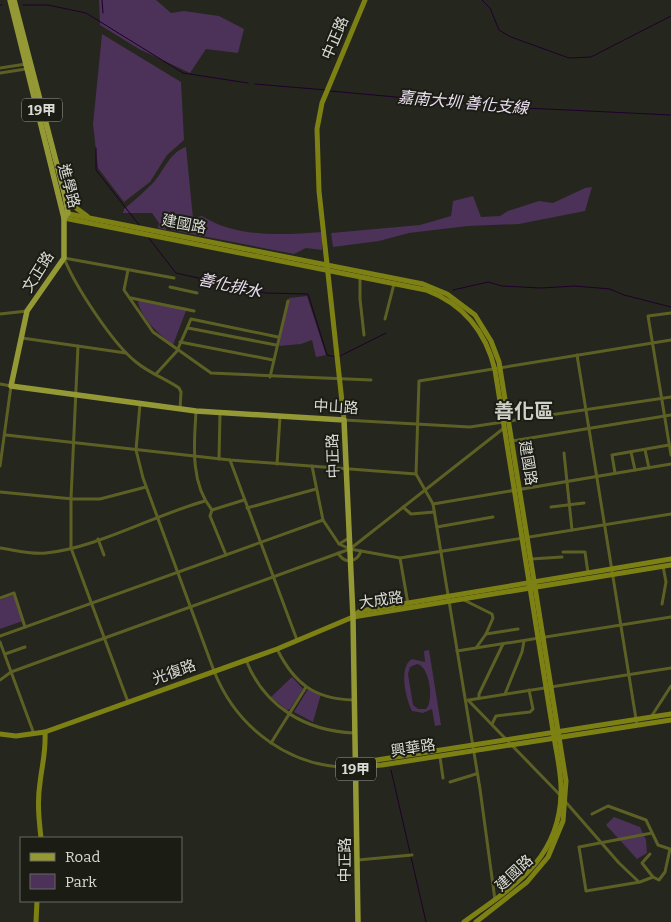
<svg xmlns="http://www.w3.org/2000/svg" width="671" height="922" font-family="Bitter,'Noto Sans TC',serif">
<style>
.green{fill:#4c3158;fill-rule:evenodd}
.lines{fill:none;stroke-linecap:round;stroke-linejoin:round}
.stream{stroke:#1f002c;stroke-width:1}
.street{stroke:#5d6025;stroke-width:3}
.secondary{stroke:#7d8113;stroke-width:5}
.primary{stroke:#949935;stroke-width:5.5}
.labels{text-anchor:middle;stroke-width:4;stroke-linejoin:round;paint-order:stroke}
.shield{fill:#1b1c14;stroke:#a1a29c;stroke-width:1}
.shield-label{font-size:14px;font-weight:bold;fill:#dbdbd6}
.street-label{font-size:15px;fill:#dbdbd6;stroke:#1b1c14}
.water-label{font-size:16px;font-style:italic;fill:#ebdef2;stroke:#1b1c14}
.district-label{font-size:20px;font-weight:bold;fill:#d0d1c6;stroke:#1b1c14}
</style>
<rect width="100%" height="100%" fill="#25261d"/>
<g class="green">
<polygon points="99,0 156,0 171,13 184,11 219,16 244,29 238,53 206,49 190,73 139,49 100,25"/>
<polygon points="102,34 181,82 184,140 167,155 150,182 124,202 98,168 93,124"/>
<path d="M 186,147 L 193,218 L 202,216 C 237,238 282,235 322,232 L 322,250 L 306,248 L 294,254 L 171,230 L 170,224 L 166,225 L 166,230 L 158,228 L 159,223 L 152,213 L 123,213 L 124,209 C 134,201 144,192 154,182 C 164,170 170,152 186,147 Z"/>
<polygon points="592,187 585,211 519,224 468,226 409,233 379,241 333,247 331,233 420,225 451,216 453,201 473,196 481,217 500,216 508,211 539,201 553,203 585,188"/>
<polygon points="307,296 326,355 316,357 312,340 301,344 279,346 289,298"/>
<path d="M 140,300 L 187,308 L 173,345 C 159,334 142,320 138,302 Z"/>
<polygon points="14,595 23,621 0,629 0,600"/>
<path d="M 429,650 L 441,725 L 435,726 L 432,709 L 423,713 L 412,711 C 406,699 398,667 412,659 L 425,662 L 424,651 ZM 417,664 C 430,666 434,702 426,709 L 418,709 L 413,705 L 408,674 L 410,667 Z"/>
<polygon points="292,677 303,689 290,709 287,710 271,697"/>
<polygon points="308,689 321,694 313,722 294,712"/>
<polygon points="614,817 640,827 646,840 647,853 637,859 606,825"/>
</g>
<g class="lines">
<g class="stream">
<polyline points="102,0 103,13"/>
<polyline points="482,0 490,8 499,30 511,37 569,58 591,57 671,16"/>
<polyline points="0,5 2,5"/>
<polyline points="23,5 48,5 86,13 183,73 248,83"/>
<polyline points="255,84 326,90"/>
<polyline points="330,91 505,107 671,115"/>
<polyline points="96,148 96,170 140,226"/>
<polyline points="148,237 176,273 265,293 308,294 327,355 336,357"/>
<polyline points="453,290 488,282 502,286 541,288 575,286 610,289 624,295 671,307"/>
<polyline points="340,356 386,333"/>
<polyline points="391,770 426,922"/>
</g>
<g class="street">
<polyline points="0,68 26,64"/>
<polyline points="0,73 26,69"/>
<path d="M 64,258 C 75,286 113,344 136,362 C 149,373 166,379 179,388 L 181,392 L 180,409"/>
<polyline points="64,258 174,278"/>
<polyline points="128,270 124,290 153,332 211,373 371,380"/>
<polyline points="360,277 360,299 364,335"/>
<polyline points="170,287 197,293"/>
<polyline points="131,298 194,311"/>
<polyline points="671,313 648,316 671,455"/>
<polyline points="0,314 27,311"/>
<polyline points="385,319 394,284"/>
<polyline points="188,328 276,345"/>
<polyline points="22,338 126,353"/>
<polyline points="180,342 273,360"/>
<polyline points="78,346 71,498 71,548 128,702"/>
<polyline points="577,355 637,725"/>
<polyline points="156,374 177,351 191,319 278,337"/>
<polyline points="270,377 288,301"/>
<polyline points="0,384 11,386 0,466"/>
<path d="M 140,404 L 136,450 L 143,478 L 214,671 C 237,729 292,770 356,767"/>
<path d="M 196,412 C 194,444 190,483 212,510 L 210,516 L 226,555"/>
<polyline points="344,420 470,427 671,397"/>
<polyline points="6,435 230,460 416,474"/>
<polyline points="512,441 671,415"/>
<polyline points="645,450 649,468"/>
<polyline points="631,452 635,470"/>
<polyline points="564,453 572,530"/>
<polyline points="219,459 220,413"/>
<polyline points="230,460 297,640"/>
<polyline points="277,464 280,417"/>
<polyline points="312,466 323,520 339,544 350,549 400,558 671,514"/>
<polyline points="615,473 612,455 669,445"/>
<polyline points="0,492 73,499 100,499 146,487"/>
<polyline points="433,504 671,464"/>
<polyline points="403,507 411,514 434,512"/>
<polyline points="551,507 584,503"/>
<polyline points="247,508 316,489"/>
<polyline points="212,510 244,500"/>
<polyline points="437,527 493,517"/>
<polyline points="98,539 104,555"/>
<polyline points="339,544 349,538"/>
<path d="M 0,548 C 14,550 32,555 46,553 C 97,548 154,515 205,501"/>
<polyline points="563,552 585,552 588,573"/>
<path d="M 338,553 C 344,564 357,563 361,551"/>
<polyline points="400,558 408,604"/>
<polyline points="531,559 562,557"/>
<polyline points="0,598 14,593 25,627"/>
<polyline points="464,600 492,614 493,618 486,634"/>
<polyline points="662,604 666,582 663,566"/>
<polyline points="0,636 323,520"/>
<polyline points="0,642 34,734"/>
<polyline points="476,648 486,634 518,629"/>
<path d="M 277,649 C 294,683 314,699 353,700"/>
<polyline points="457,651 671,617"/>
<polyline points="5,654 25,647"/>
<path d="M 246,660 C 264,707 306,731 354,733"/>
<polyline points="0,680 11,672 350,549 504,428"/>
<polyline points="505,694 522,652 524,641"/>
<polyline points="479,698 479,694 503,644"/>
<polyline points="468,700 560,795"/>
<polyline points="469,700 671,668"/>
<polyline points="651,717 671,686"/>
<polyline points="492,724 496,716 530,712 533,709 529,690"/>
<polyline points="271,743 306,687"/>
<polyline points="440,757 443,778"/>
<polyline points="450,782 476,774"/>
<polyline points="564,800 619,863 639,882"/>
<polyline points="592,814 608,806 646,820 658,845 670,849 665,872 659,880 653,877 640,882 586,891 579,847 652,833"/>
<polyline points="650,854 642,863 653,877"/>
<polyline points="358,860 412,855"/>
<polyline points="495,900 480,789 433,504 416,474 419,381 671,340"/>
</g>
<g class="secondary">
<polyline points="65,197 72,205 87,216"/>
<polyline points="64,213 423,284 447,294 475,315 491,341 499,362 566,781 563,821 548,857 527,882 476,922"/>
<path d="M 64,218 L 426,290 C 463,304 486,332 495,370 L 554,737 C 557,756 562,775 561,794 C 559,861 512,887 464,922"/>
<polyline points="344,420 319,191 317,129 322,103 365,0"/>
<polyline points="353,617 671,565"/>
<polyline points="0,734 16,736 45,732 277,649 353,617 360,611 671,559"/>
<polyline points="356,767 364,762 671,714"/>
<polyline points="356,767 382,765 671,720"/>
<path d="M 41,838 C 39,820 37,802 40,783 C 42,764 46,753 45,732"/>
<polyline points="36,922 37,901"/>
</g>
<g class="primary">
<polyline points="10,0 64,218 64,258 27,311 11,386 196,411 344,420 353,617 358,922"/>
<polyline points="14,0 65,196 68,213 64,218"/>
</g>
</g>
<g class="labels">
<g class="shield">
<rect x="22" y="98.5" width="40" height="23" rx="4"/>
<rect x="336" y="757.5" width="40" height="23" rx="4"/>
</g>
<g class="shield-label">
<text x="42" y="115">19甲</text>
<text x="356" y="774">19甲</text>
</g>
<g class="street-label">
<text transform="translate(335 38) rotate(-67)" y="5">中正路</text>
<text transform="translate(69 186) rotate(75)" y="5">進學路</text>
<text transform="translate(184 224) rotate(11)" y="5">建國路</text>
<text transform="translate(38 272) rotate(-58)" y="5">文正路</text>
<text transform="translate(336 407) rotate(3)" y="5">中山路</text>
<text transform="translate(333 456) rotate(-92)" y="5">中正路</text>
<text transform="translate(528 463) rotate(81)" y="5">建國路</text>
<text transform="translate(381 600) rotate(-8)" y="5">大成路</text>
<text transform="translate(174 672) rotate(-20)" y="5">光復路</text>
<text transform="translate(413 748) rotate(-9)" y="5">興華路</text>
<text transform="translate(345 860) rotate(-90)" y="5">中正路</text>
<text transform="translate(514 873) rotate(-43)" y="5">建國路</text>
</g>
<g class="water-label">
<text transform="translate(463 102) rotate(5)" y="6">嘉南大圳 善化支線</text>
<text transform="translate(230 285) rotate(12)" y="6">善化排水</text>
</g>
<g class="district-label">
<text x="524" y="418">善化區</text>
</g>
</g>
<rect x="20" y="837" width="162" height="65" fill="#1b1c14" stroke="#686862"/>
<rect x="30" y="853" width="25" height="8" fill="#949935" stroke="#686862"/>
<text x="65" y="862" font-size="15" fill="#dbdbd6">Road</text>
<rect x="30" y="874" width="25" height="15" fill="#4c3158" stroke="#686862"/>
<text x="65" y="887" font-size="15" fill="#dbdbd6">Park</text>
</svg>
